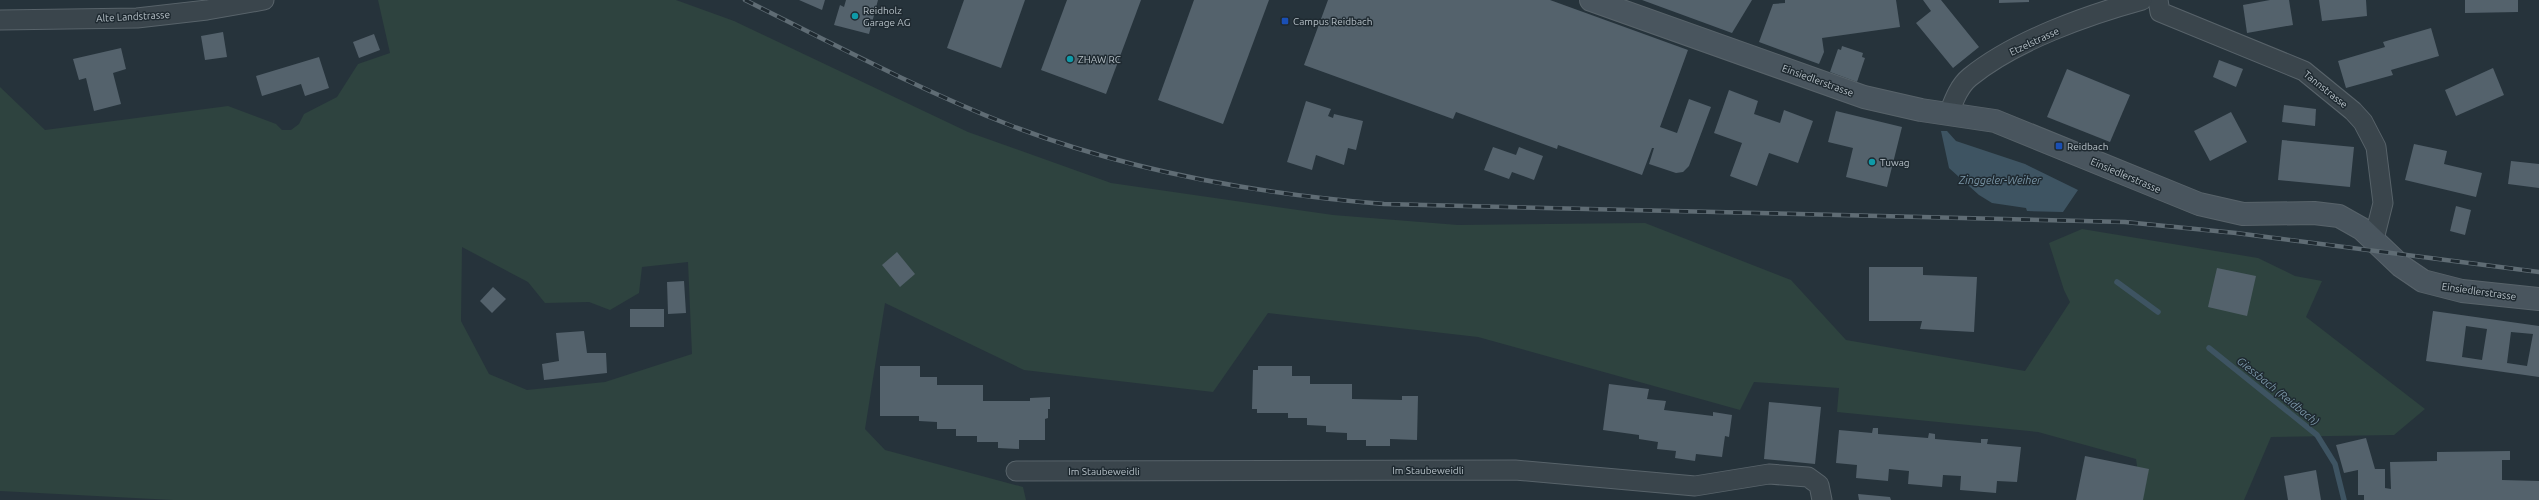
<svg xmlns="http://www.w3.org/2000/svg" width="2539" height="500" font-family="Ubuntu,sans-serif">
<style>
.green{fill:#2e433f;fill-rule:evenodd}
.water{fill:#3e5462}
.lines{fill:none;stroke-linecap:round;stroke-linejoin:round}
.stream{stroke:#3e5462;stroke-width:5.5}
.building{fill:#54626c;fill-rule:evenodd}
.street-casing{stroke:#58636a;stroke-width:21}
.secondary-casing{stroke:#58636a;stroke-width:24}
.street{stroke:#3a454c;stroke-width:19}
.secondary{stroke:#49555e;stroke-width:22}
.rail-casing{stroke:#5f6c74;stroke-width:4.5}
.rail{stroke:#1f2a31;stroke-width:3;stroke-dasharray:9;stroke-linecap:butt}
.culture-dot{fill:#0f9aa8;stroke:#1f2a31;stroke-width:1.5}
.transit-dot{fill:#1a4fb4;stroke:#1f2a31;stroke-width:1.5}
.labels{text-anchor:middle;stroke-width:3;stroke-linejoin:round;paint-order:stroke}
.poi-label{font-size:10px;fill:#b6c0c7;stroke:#1f2a31;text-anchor:start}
.street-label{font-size:10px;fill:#b6c0c7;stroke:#1f2a31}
.water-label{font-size:11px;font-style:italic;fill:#7a96a7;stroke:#1f2a31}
</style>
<rect width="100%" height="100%" fill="#26333b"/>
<path class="green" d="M 378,0 L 676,0 L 734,21 L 968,132 L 1111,183 L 1333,215 L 1458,225 L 1645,223 L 1791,280 L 1846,340 L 2025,371 L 2070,302 L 2064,290 L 2049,243 L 2082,229 L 2258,258 L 2295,276 L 2322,281 L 2306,317 L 2425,409 L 2394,435 L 2271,437 L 2244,500 L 2142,500 L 2136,459 L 2038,432 L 1837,412 L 1839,388 L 1754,382 L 1740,410 L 1478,337 L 1268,313 L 1213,392 L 1024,370 L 885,303 L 865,429 L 885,450 L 1023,487 L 1026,500 L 173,500 L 0,491 L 0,87 L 45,130 L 228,106 L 276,124 L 282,130 L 291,130 L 299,124 L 304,114 L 337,97 L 358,64 L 390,53 ZM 462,247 L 528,282 L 545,303 L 589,302 L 610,310 L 639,293 L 642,267 L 688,262 L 692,354 L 605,382 L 527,390 L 489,374 L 461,321 Z"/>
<polygon class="water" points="1941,131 1947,131 1956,141 2025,164 2078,190 2063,212 2027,211 2026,208 1992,203 1979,195 1949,168"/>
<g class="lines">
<g class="stream">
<polyline points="2117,282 2158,312"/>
<polyline points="2209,348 2317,435 2335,464 2344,500"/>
</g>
</g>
<g class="building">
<polygon points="799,0 825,0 822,10"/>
<polygon points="846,0 878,0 869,34 834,25 840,5 844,7"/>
<polygon points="964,0 1025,0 1001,68 947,48"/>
<polygon points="1067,0 1141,0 1106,94 1041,70"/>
<polygon points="1194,0 1269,0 1223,124 1158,100"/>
<polygon points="1328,0 1550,0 1688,50 1660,127 1677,133 1689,99 1711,107 1689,166 1683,172 1676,173 1649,164 1654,148 1652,148 1642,175 1558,145 1557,149 1456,112 1453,119 1304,65"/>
<polygon points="1642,0 1752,0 1732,33"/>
<polygon points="1785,0 1896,0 1900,27 1822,38 1824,52 1819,64 1759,42 1773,4 1785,3"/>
<polygon points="1923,0 1941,0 1979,47 1953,68 1916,23 1931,11"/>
<polygon points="1999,0 2029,0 2029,2 1999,3"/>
<polygon points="2270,0 2289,0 2293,25 2247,33 2243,5"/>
<polygon points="2319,0 2366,0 2367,16 2322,21"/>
<polygon points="2465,0 2518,0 2518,12 2465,13"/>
<polygon points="2431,28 2439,56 2391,70 2393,75 2346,88 2338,61 2385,47 2383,42"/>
<polygon points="223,32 227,57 205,60 201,36"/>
<polygon points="374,34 380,50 359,58 353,42"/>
<polygon points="1842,46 1863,53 1862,57 1865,58 1857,82 1830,72 1838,49 1841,50"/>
<polygon points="121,48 126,69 113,73 121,104 94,111 86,78 79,80 73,59"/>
<polygon points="319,57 329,88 305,96 301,84 262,96 256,76"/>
<polygon points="2219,60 2243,69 2236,87 2213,77"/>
<polygon points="2493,68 2504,95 2456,116 2445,90"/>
<polygon points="2067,69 2130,95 2110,142 2047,117"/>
<polygon points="1729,90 1758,101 1754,114 1780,123 1784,110 1813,121 1798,163 1769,153 1757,186 1730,176 1742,143 1714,133"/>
<polygon points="1306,101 1331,109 1328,116 1333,118 1334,114 1363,121 1356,150 1348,148 1344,165 1316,155 1312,170 1287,162"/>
<polygon points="2284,105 2316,109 2315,126 2282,122"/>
<polygon points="1836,111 1902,127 1887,187 1846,177 1853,148 1828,142"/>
<polygon points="2231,112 2247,142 2210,161 2194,131"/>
<polygon points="2282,140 2354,147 2350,187 2278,180"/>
<polygon points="2414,144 2447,151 2444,164 2482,173 2476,197 2405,180"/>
<polygon points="1493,147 1516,155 1519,147 1543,156 1534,180 1512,172 1509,179 1484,170"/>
<polygon points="2511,161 2539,164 2539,188 2508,184"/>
<polygon points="2456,206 2471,210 2465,235 2450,231"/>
<polygon points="897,252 915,274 900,287 882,265"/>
<polygon points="1869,267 1923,267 1923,275 1977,277 1974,332 1920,329 1922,321 1869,321"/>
<polygon points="2217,268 2256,276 2247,316 2208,307"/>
<polygon points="684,281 686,313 668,314 667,282"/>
<polygon points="493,287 506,299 492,313 480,301"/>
<rect x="630" y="309" width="34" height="18"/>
<path d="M 2433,311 L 2539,326 L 2539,377 L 2426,361 ZM 2466,326 L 2487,329 L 2482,360 L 2462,357 ZM 2511,332 L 2533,334 L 2527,366 L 2507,363 Z"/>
<polygon points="584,331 587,353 606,353 607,373 544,380 542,364 559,361 556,333"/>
<polygon points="880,366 920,366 920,377 937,377 937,385 983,385 983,401 1030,401 1030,398 1050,397 1050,409 1048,409 1048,418 1045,419 1045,440 1019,440 1019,449 998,448 998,442 977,442 977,436 956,436 956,429 937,429 937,422 919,421 919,416 880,416"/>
<polygon points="1258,366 1292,366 1292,376 1310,376 1310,384 1352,384 1352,399 1402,400 1402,396 1418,396 1417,440 1390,439 1390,446 1366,446 1366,440 1347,440 1347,433 1326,432 1326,426 1307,425 1307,418 1288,418 1288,413 1257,413 1257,409 1252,409 1253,370 1258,370"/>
<polygon points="1609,384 1649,389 1647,399 1666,401 1664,410 1713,416 1713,412 1732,415 1729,437 1725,436 1722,457 1696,454 1695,461 1675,458 1676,451 1657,449 1658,442 1639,439 1639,435 1603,430"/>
<polygon points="1769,402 1821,407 1815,464 1764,459"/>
<polygon points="1873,428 1878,428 1878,434 1928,438 1929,433 1935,434 1935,439 1981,443 1981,439 1988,439 1987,444 2021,447 2017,482 1997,481 1996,493 1960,490 1961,476 1943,475 1942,487 1908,484 1909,471 1889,469 1888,481 1856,478 1857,465 1836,463 1839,430 1872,433"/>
<polygon points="2366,438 2375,469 2385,469 2385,488 2391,489 2390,462 2437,461 2437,452 2510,451 2510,460 2502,460 2502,480 2539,481 2539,500 2364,500 2364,495 2358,495 2358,470 2344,473 2336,445"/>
<polygon points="2085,456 2149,469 2143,500 2076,500"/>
<polygon points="2316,470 2321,500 2288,500 2284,476"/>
<polygon points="1858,494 1890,497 1891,500 1859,500"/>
</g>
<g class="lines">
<defs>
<g id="street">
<polyline points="2158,0 2160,12 2304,71 2353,111 2363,122 2376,147 2383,203 2374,239"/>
<polyline points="0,20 137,18 207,10 264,0"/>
<path d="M 1949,113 C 1954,100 1959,86 1970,77 C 2014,41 2087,15 2142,0"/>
<polyline points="1016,471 1515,470 1695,486 1769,474 1808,477 1819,485 1822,500"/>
</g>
<polyline id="secondary" points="1591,0 1864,97 1921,110 1995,121 2199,204 2243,214 2314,213 2339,216 2362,229 2401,266 2423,281 2462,291 2539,299"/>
</defs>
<use href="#street" class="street-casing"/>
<use href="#secondary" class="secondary-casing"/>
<use href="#street" class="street"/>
<use href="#secondary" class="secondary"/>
<defs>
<path id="rail" d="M 745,0 C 833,44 920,90 1012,126 C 1132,172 1257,194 1384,204 L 2125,222 L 2236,233 L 2539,272"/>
</defs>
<use href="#rail" class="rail-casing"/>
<use href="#rail" class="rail"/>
</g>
<g class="culture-dot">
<circle cx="855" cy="16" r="4"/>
<circle cx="1070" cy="59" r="4"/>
<circle cx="1872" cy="162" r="4"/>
</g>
<g class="transit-dot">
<rect x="1281" y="17" width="8" height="8" rx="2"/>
<rect x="2055" y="142" width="8" height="8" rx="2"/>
</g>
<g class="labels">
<g class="poi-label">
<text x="863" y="14">Reidholz<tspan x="863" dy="12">Garage AG</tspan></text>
<text x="1293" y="25">Campus Reidbach</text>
<text x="1078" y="63">ZHAW RC</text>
<text x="2067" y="150">Reidbach</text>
<text x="1880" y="166">Tuwag</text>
</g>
<g class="street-label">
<text transform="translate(133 16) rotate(-3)" y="4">Alte Landstrasse</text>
<text transform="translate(2034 41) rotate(-25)" y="4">Etzelstrasse</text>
<text transform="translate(1818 80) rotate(20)" y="4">Einsiedlerstrasse</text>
<text transform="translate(2326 89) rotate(39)" y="4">Tannstrasse</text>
<text transform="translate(2126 175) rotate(23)" y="4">Einsiedlerstrasse</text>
<text transform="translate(2479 291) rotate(8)" y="4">Einsiedlerstrasse</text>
<text x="1428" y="474">Im Staubeweidli</text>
<text x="1104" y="475">Im Staubeweidli</text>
</g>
<g class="water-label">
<text x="2000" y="184">Zinggeler-Weiher</text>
<text transform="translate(2278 391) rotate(39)" y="4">Giessbach (Reidbach)</text>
</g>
</g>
</svg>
